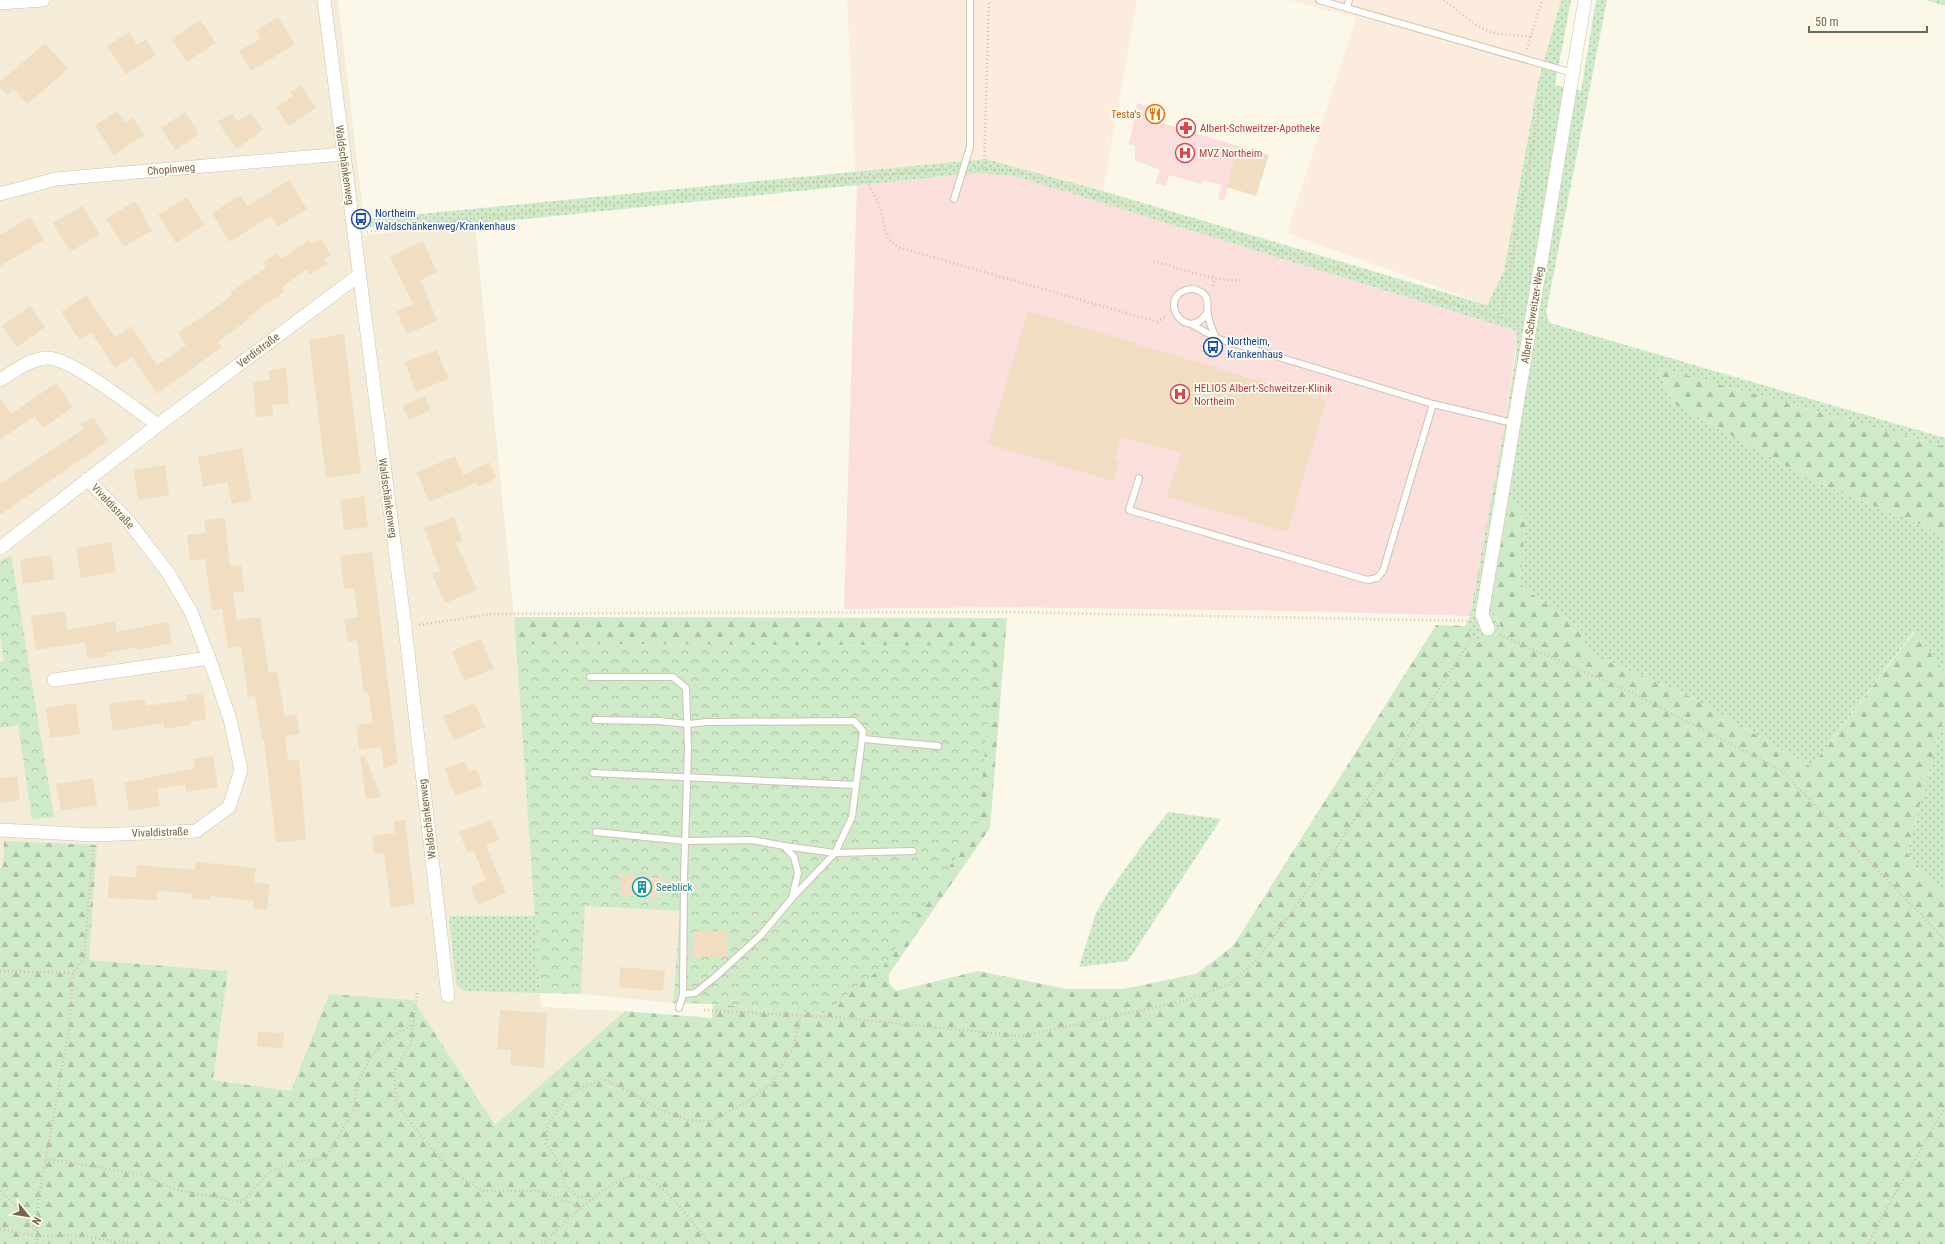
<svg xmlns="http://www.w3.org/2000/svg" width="1945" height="1244" font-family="'Roboto Condensed',sans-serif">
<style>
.residential{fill:#f4ecd8}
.commercial{fill:#fcecde}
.medical{fill:#fadfdd}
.grass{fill:url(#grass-dots)}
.forest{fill:url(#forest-firs)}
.park{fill:url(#park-crowns)}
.building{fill:#f1ddc2}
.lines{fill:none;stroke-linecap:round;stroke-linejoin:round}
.lane-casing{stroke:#cec3af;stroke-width:8}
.street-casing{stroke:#cec3af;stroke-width:14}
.path{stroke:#d6c1a4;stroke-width:2.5;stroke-dasharray:1 3;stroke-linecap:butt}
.lane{stroke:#fff;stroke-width:6}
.street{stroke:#fff;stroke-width:13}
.labels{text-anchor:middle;stroke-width:3.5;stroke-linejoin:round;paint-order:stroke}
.food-label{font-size:11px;fill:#c56008;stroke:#fffcf0;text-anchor:end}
.health-label{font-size:11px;fill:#be3a42;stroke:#fffcf0;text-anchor:start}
.street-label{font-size:11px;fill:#76644d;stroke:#fffcf0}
.transit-label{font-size:11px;fill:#164399;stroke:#fffcf0;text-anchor:start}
.culture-label{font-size:11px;fill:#0d838f;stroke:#fffcf0;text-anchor:start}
</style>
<defs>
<pattern id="grass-dots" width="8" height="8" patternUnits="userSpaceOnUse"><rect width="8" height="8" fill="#cfeac8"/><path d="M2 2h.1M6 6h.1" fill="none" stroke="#adc1a5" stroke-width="1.8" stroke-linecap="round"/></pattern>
<pattern id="forest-firs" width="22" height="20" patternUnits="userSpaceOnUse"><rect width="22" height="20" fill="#cfeac8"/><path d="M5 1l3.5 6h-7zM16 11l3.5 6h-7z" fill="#adc1a5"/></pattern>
<pattern id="park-crowns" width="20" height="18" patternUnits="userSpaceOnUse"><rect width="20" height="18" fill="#cfeac8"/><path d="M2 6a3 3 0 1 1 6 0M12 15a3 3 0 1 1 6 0" fill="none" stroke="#adc1a5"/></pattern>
</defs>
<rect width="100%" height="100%" fill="#fcf8e9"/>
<g class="residential">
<polygon points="0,0 338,0 364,219 364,235 475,224 514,617 541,1007 625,1011 495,1125 413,1000 329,994 291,1091 213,1080 228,971 89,960 4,841 3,865 0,869"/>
<polygon points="585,906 680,911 673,1003 581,994"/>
</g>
<g class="commercial">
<polygon points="847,0 1137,0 1103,191 986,159 855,172"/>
<polygon points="1289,0 1561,0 1538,82 1504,271 1487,305 1287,233 1356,18"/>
</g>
<g class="medical">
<polygon points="1137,103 1164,111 1161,123 1238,146 1224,201 1218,199 1222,185 1203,180 1202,184 1169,175 1166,186 1155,183 1160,170 1135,160 1135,146 1129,144"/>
<polygon points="977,173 1014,176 1518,331 1503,434 1470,616 1296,611 1002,607 844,609 857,185"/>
</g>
<g class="grass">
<polygon points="1561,0 1571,0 1555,85 1581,91 1596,0 1607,0 1546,313 1550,323 1945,438 1945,447 1657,367 1673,403 1815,482 1922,525 1945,539 1945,674 1914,631 1811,767 1693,698 1588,653 1579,627 1519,585 1526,518 1495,617 1501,628 1494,637 1485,637 1475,645 1466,626 1470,616 1503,434 1516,354 1517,331 1014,176 977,173 475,224 370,227 370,219 986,159 1103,191 1487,305 1504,271 1538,82"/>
<polygon points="1926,0 1945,0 1945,6"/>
<polygon points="1945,711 1945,897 1907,853"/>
<polygon points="1168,812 1221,819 1128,961 1079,967 1096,913 1107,894 1149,836"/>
<polygon points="449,916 535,916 540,993 464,991 456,984"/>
</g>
<g class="forest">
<polygon points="1657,367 1945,447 1945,539 1922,525 1815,482 1673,403"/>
<polygon points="1510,498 1526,518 1519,585 1579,627 1588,653 1693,698 1811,767 1915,631 1945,674 1945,711 1907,853 1945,897 1945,1244 0,1244 0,869 3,865 4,841 97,845 89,960 228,971 213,1080 291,1091 329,994 413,1000 495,1125 625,1011 712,1018 713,1004 823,1013 995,646 516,644 514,617 1007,618 990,828 889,974 889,983 896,991 978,971 1067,989 1123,989 1196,974 1233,946 1436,625 1466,626 1475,645 1485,637 1494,637 1501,628 1489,603"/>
</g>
<g class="park">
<polygon points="11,555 54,817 32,819 18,725 0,728 0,662 4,661 0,636 0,561"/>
<polygon points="516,644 995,646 978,824 883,967 823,1013 713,1004 673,1003 680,911 585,906 581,994 540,993"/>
</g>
<g class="building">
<polygon points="278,17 295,44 251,71 239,51 261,38 256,31"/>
<polygon points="200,20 216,43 187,62 172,39"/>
<polygon points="129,32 137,45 146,39 156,55 126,74 107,46"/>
<polygon points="45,43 68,69 27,104 14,89 7,95 0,87 0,82"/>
<polygon points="301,85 316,108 289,126 276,107 293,96 290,92"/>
<polygon points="117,111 125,122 133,118 144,135 114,155 95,126"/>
<polygon points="185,112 199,134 175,150 161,128"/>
<polygon points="232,113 238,121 251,113 263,130 236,149 218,122"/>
<polygon points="1238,146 1269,155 1256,196 1227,187"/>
<polygon points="289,180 307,209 278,227 271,216 229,242 212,213 240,195 247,206"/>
<polygon points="187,197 204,225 176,243 158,215"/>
<polygon points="135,201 152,230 124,247 106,219"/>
<polygon points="82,206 100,234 70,252 53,223"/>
<polygon points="30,217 44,240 0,266 0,235"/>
<polygon points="320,238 331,255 324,259 327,264 310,275 306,269 281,288 284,292 248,317 249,319 218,342 222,347 157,394 132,357 115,368 91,332 80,340 61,312 86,295 115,337 131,326 157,365 186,345 178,333 219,305 232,295 230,292 267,267 263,262 277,253 281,259 309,240 312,244"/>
<polygon points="423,241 437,272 421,280 437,321 406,334 397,311 413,304 390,257"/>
<polygon points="30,306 45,327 17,347 2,326"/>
<polygon points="1028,311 1326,401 1287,532 1167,496 1182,452 1121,437 1114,461 1119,462 1113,481 988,444"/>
<polygon points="344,334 361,473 326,478 309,340"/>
<polygon points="437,350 448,379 416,392 405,362"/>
<polygon points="286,368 289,404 272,405 273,416 256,417 253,382 270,380 269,370"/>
<polygon points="56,383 73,407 43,428 35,416 0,440 0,398 11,414"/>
<polygon points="425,396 431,410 409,420 402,406"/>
<polygon points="93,417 108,441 0,515 0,484 84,429 81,424"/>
<polygon points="242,448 252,500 232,504 227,482 203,487 198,457"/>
<polygon points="455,456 463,475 489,462 496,478 478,487 476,483 429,502 417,472"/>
<polygon points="165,465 169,495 138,500 134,470"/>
<polygon points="364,496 368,527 344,530 340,500"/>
<polygon points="454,517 462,541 456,543 477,590 445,603 432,574 440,571 424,528"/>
<polygon points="225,518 230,567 241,565 245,591 233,593 237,620 260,617 269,673 277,672 285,716 296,714 300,734 285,736 288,760 299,759 306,839 276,843 264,740 262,740 255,696 248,697 241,646 228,648 222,609 212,610 205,559 190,560 187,535 206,533 204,520"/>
<polygon points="111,542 116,572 81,578 76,548"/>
<polygon points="372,552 398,763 384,769 381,747 359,750 356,725 373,723 368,692 364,693 357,640 348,642 344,619 358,617 354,588 344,589 340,556"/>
<polygon points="51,555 55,579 23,584 20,560"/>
<polygon points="65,611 68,630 115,621 117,632 168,622 172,643 138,650 137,647 106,653 107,656 88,659 85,642 36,650 31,616"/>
<polygon points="481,639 494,669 464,681 452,651"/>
<polygon points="203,693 206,719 190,722 191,725 164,729 164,723 113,731 109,704 144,699 146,706 187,700 186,695"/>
<polygon points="76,703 80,734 50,738 46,708"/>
<polygon points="475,703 485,727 454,740 443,716"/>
<polygon points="365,755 381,797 366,799 360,756"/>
<polygon points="213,756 218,787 186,792 185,784 157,789 160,806 129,811 124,783 195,768 194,759"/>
<polygon points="465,761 469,772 476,769 483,786 455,796 445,769"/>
<polygon points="17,776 20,800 0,803 0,778"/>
<polygon points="93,778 97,805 61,811 56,784"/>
<polygon points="405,820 415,904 391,908 384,853 374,854 372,836 395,833 394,821"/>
<polygon points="491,820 499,840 486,845 506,893 478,905 470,887 486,880 473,850 468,853 459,832"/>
<polygon points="196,862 256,868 254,882 270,884 267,910 253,908 254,901 210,896 210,900 192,898 192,894 158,890 157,900 108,898 109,876 136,877 137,865 195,870"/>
<polygon points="622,874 663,878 660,898 622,895"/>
<polygon points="693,931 728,931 728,957 692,957"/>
<polygon points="620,967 665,971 663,991 619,987"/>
<polygon points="500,1010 547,1013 544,1068 510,1065 511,1050 497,1049"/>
<polygon points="258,1032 284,1033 283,1048 257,1047"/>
</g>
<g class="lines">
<defs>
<g id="lane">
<polyline points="1319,0 1573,73"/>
<polyline points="1347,8 1349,0"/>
<polyline points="954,199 970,147 970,0"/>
<path d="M 1207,313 C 1187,344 1157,299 1186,290 C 1192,288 1199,290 1204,294 C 1210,301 1206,307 1208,315 C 1209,323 1213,331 1216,338"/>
<polyline points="1191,324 1216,338 1433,404 1513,423"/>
<polyline points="1139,478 1129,510 1357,577 1368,580 1377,578 1383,571 1433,404"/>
<polyline points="590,677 673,677 686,688 688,748 684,877 683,994 679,1008"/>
<polyline points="595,720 659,721 688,724 707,722 854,721 863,731 852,817 835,853 792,898"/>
<polyline points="863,739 938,746"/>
<polyline points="593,773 856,785"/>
<polyline points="596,832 685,841 752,840 784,846 794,857 798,873 792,898 761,935 714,978 695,993 683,994"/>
<polyline points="784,846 835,853 913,851"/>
</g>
<g id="street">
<polyline points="324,0 405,627 448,996"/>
<polyline points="0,3 43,0"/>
<polyline points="0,194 56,179 343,154"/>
<path d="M 0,380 C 15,371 28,360 46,358 C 70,356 136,410 158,425"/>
<polyline points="0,548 158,425 358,276"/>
<polyline points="1488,629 1482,614 1585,0"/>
<polyline points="54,680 209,658"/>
<polyline points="0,830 94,835 196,831 229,807 241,770 230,719 209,658 191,612 169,574 129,522 87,479"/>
</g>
</defs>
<use href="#lane" class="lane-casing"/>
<use href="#street" class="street-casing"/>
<g class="path">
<path d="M 1444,0 C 1459,11 1475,28 1494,33 C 1505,36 1519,34 1531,37"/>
<polyline points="1527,49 1542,0"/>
<polyline points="975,168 1016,171 1517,323"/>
<polyline points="984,168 989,0"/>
<path d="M 866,177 C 870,190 875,195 879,206 C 886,221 881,237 898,247 L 1157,322 L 1166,317"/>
<polyline points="367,232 482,217 952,168"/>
<path d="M 1154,261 C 1173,266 1226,286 1242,279"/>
<polyline points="1213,286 1215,278"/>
<polyline points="1501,318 1542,94"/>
<polyline points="419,625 493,614 641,613 1008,612 1469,621"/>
<polyline points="1500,635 1628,691 1781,770 1945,940"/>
<polyline points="0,971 73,973"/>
<polyline points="417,993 411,1043 394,1072 396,1103 420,1135 453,1172 483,1191 539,1191 582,1207"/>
<polyline points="704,1010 845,1018 1021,1036 1184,1001 1228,985 1257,960 1319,874 1475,633"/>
<polyline points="46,1159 139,1174 177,1190 242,1202 270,1171 299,1161 325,1159 353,1112 358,1082 372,1055 391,1037 414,1024"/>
<polyline points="0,1191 15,1205 37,1231"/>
<polyline points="590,1201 576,1195 565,1185 559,1162 546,1144 548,1123 574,1091 603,1079 634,1094 659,1109 688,1120 711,1121 751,1099 770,1085 794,1047 800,1017"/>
<polyline points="0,1229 37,1236 73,1235 136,1244"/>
<polyline points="37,1244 38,1204 69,1028 73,973 84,959 93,849"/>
<path d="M 542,1244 C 561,1226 604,1183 629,1177 C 637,1175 645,1176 652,1181 C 675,1196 692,1223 710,1244"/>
<polyline points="1869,1244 1881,1218 1945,1108"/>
</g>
<use href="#lane" class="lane"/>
<use href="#street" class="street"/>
</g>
<defs>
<symbol id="restaurant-ring" viewBox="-11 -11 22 22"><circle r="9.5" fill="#fffcf0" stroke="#e8710a" stroke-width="1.5"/><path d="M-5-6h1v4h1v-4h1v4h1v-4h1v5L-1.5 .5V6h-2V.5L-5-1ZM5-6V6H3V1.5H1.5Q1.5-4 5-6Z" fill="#e8710a"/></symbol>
<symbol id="pharmacy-ring" viewBox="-11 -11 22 22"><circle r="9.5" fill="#fffcf0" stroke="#e0444e" stroke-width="1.5"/><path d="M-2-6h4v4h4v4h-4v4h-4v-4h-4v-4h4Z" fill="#e0444e"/></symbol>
<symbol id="hospital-ring" viewBox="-11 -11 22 22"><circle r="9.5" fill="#fffcf0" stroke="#e0444e" stroke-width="1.5"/><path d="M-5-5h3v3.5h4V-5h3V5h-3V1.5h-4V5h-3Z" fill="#e0444e"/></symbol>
<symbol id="bus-ring" viewBox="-11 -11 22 22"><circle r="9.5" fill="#fffcf0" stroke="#1a4fb4" stroke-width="1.5"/><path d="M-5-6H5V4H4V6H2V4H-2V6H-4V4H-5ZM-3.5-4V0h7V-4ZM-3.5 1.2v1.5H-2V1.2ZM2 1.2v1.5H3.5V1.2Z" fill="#1a4fb4"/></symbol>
<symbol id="building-ring" viewBox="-11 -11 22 22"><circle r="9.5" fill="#fffcf0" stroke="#0f9aa8" stroke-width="1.5"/><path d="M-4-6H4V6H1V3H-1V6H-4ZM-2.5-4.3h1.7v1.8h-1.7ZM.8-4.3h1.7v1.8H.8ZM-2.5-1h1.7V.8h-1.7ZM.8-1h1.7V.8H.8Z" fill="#0f9aa8"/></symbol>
</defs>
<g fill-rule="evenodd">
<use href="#restaurant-ring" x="1144" y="103" width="22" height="22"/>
<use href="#pharmacy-ring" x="1175" y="117" width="22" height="22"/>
<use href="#hospital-ring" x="1174" y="142" width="22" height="22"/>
<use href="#bus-ring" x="350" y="208" width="22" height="22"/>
<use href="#bus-ring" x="1202" y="336" width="22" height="22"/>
<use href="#hospital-ring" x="1169" y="383" width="22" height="22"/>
<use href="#building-ring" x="631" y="876" width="22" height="22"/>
</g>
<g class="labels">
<g class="food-label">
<text x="1141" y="118">Testa's</text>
</g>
<g class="health-label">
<text x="1200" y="132">Albert-Schweitzer-Apotheke</text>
<text x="1199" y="157">MVZ Northeim</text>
<text x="1194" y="392">HELIOS Albert-Schweitzer-Klinik<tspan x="1194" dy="13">Northeim</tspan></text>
</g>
<g class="street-label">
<text transform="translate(345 165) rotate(82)" y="4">Waldschänkenweg</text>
<text transform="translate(171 169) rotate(-5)" y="4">Chopinweg</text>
<text transform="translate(1532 315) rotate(-81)" y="4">Albert-Schweitzer-Weg</text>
<text transform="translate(258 350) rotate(-37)" y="4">Verdistraße</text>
<text transform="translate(388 498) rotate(82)" y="4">Waldschänkenweg</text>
<text transform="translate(113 506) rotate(47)" y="4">Vivaldistraße</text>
<text transform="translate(427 819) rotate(-97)" y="4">Waldschänkenweg</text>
<text transform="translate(160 832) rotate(-2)" y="4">Vivaldistraße</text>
</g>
<g class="transit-label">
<text x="375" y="217">Northeim<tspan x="375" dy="13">Waldschänkenweg/Krankenhaus</tspan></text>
<text x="1227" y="345">Northeim,<tspan x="1227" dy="13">Krankenhaus</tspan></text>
</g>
<g class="culture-label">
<text x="656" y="891">Seeblick</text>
</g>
</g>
<g transform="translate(28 1216) rotate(120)" stroke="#fffcf0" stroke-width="3" paint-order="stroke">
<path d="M0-3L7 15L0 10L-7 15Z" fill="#76644d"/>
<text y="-6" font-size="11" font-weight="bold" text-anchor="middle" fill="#76644d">N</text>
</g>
<path d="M1809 26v6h118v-6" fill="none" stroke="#76644d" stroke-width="2"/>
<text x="1815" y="26" font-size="12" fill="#76644d" stroke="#fffcf0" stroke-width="3" paint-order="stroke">50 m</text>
</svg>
